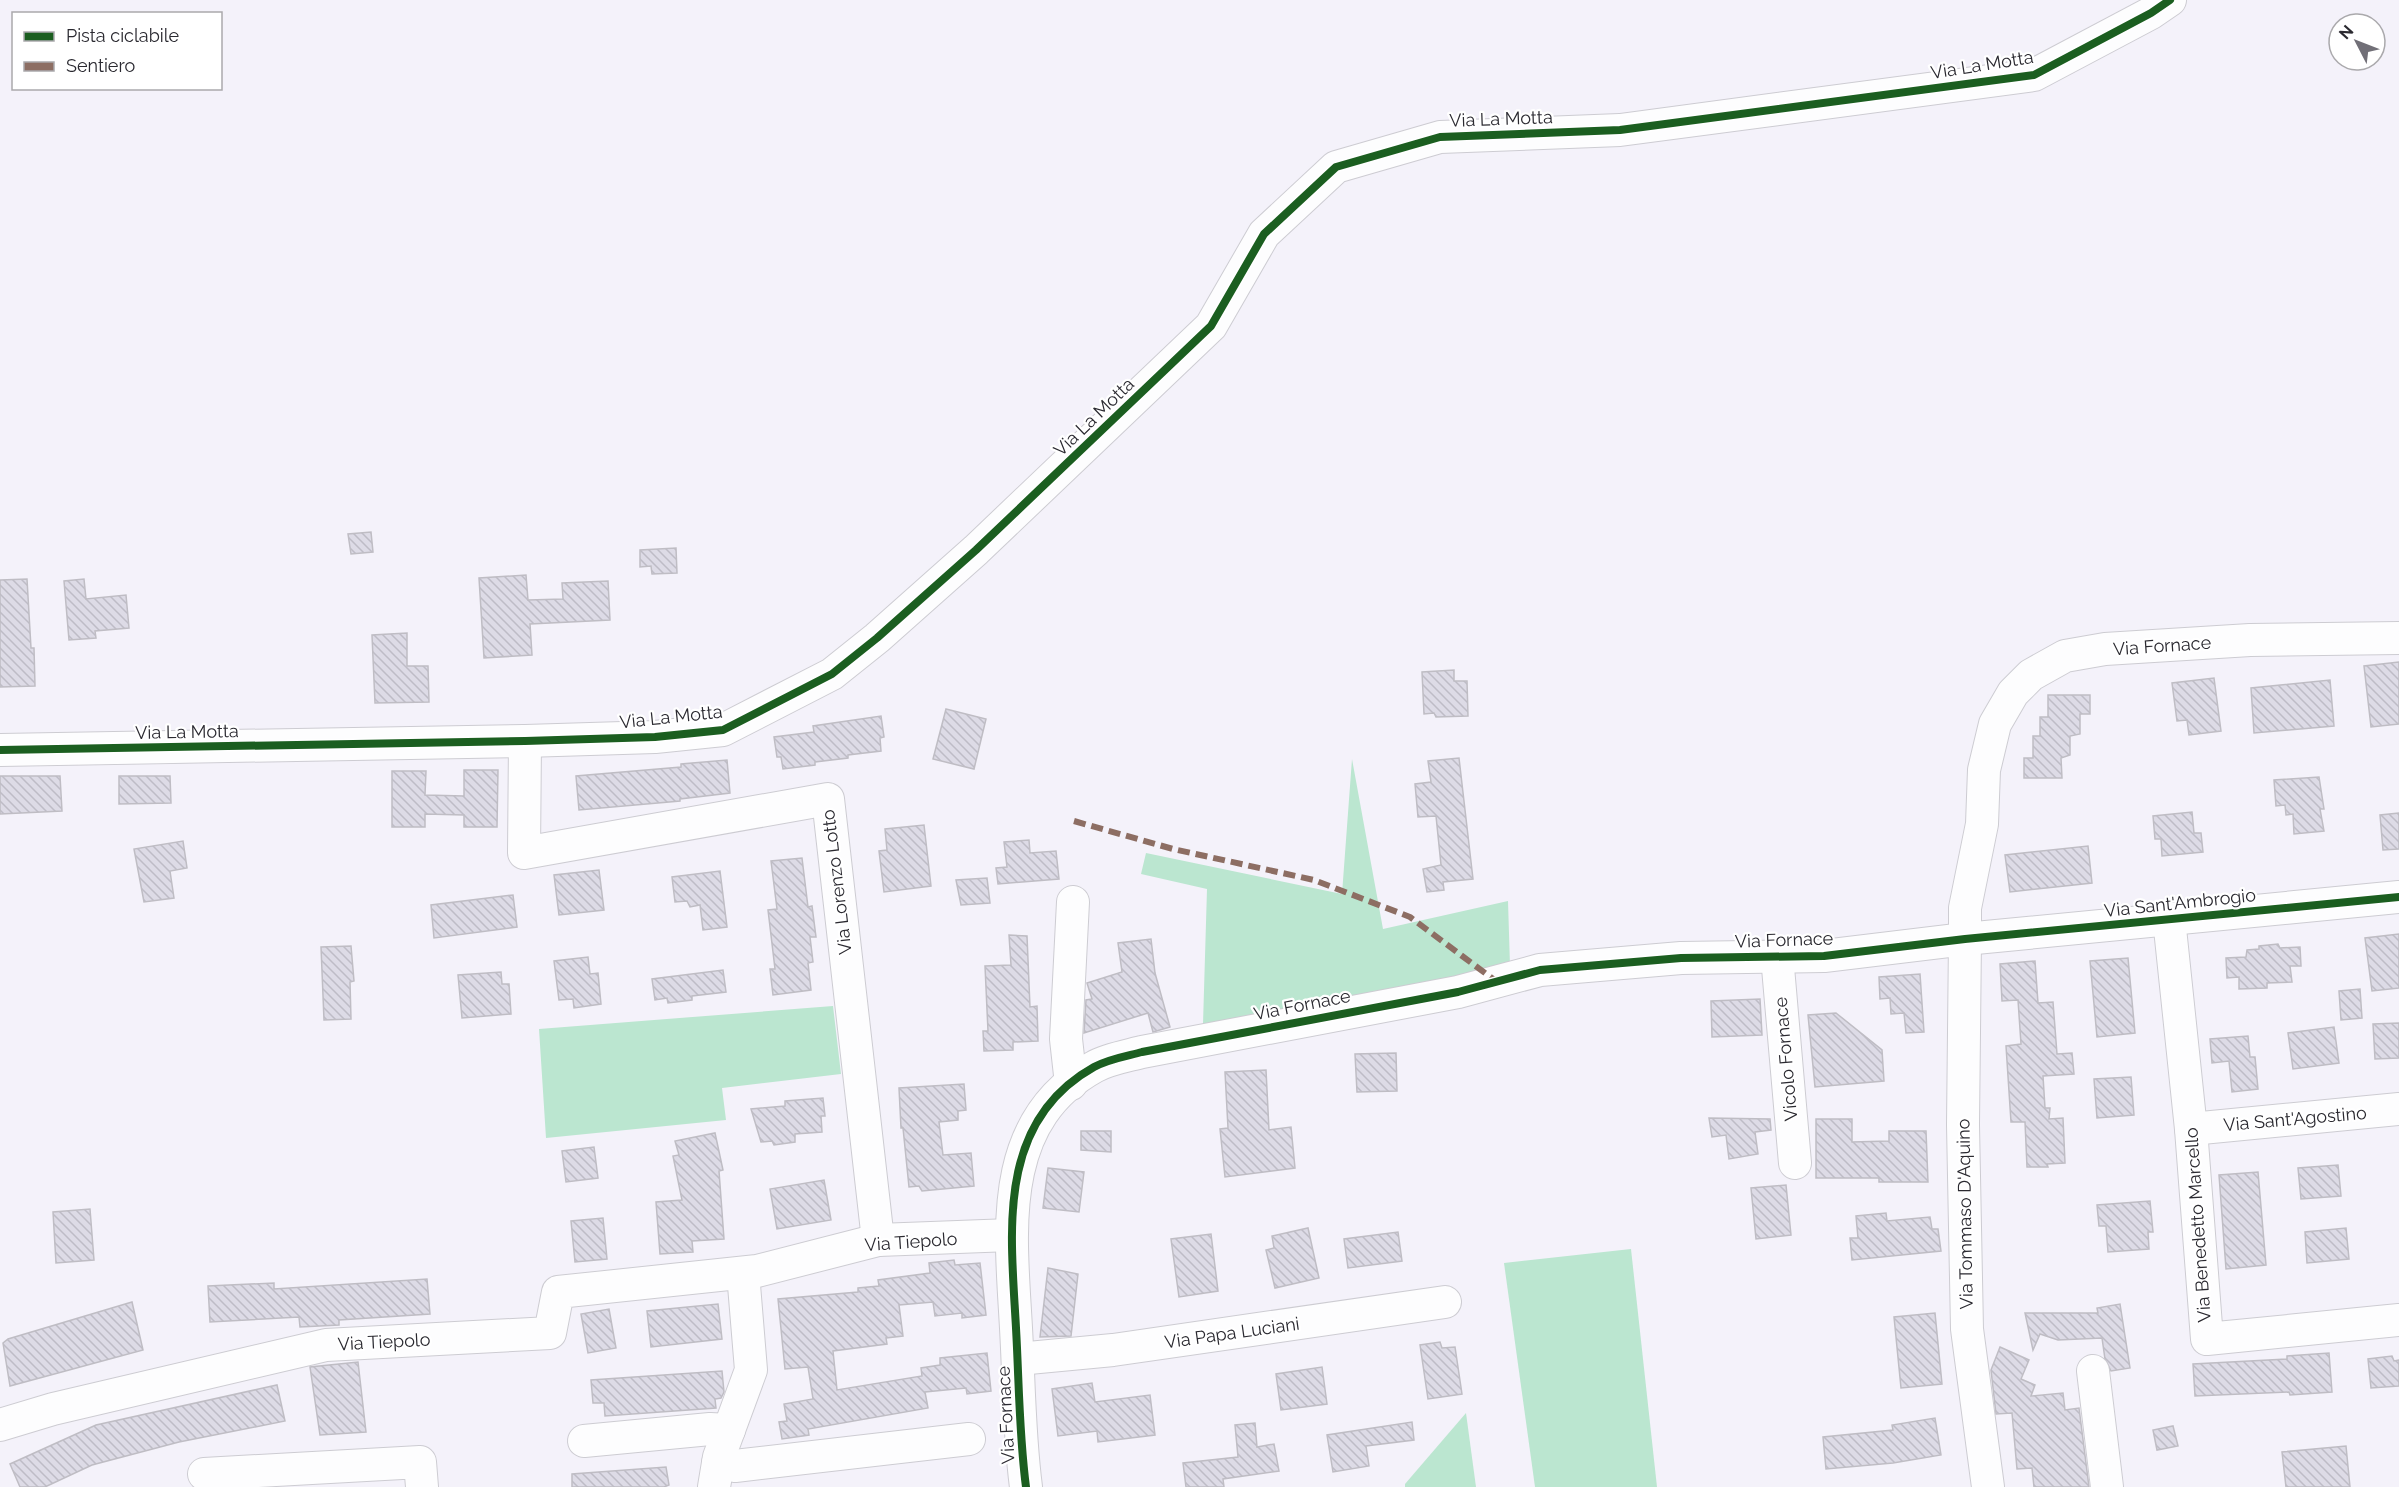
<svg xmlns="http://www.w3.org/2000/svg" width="2399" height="1487" font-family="Raleway,sans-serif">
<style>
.grass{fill:#bbe6d0}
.building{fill:url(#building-back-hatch);stroke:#bfbdc4;stroke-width:1.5}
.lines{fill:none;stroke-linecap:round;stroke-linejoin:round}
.minor-casing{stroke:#cdccd2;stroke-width:34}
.minor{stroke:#fdfdfe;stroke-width:32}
.quiet{stroke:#8d6e63;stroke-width:6;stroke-dasharray:12 6;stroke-linecap:butt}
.cycleway-casing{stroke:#fff;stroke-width:11}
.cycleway{stroke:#1b5e20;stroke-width:8}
.labels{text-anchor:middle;stroke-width:4.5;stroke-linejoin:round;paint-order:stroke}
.street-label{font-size:18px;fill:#2a2930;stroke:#fff}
</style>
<defs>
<pattern id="building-back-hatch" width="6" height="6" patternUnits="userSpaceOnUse" patternTransform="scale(1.5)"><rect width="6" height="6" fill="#dddbe6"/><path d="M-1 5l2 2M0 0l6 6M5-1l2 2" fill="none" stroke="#bebcc6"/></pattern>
</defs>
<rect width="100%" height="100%" fill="#f4f2fa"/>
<g class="grass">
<polygon points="1352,759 1383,929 1508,901 1510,966 1399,989 1203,1024 1207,889 1141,874 1146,853 1342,894"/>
<polygon points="833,1006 841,1074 722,1088 726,1120 546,1138 539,1029"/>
<polygon points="1631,1249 1657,1487 1535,1487 1504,1263"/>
<polygon points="1466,1413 1476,1487 1405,1487 1405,1484"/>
</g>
<g class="building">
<polygon points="371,532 373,552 351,554 348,534"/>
<polygon points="676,548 677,573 652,574 651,566 640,567 640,550"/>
<polygon points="526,575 528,600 563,599 562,583 608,581 610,620 530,624 532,655 484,658 479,578"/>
<polygon points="27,579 31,648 34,648 35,686 0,687 0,580"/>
<polygon points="84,579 86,599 126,595 129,628 95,631 96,638 69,640 64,581"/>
<polygon points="407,633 407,666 428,666 429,702 375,703 372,635"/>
<polygon points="2399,662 2399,724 2371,727 2364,666"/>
<polygon points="1454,670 1454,681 1467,681 1468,716 1436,717 1434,713 1424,714 1422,672"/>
<polygon points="2214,678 2221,731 2189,735 2187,720 2177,721 2172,683"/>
<polygon points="2330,680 2334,726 2254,733 2251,688"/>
<polygon points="2048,695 2090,695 2090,714 2080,714 2080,734 2070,736 2070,755 2061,758 2062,778 2024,778 2024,758 2033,758 2033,736 2040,736 2040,717 2048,717"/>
<polygon points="946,709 986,719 974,769 933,759"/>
<polygon points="881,716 884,737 880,738 881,751 848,755 848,758 815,762 815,765 783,769 781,757 777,757 774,737 814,732 813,726"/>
<polygon points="1459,758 1473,879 1443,882 1444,890 1427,892 1423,869 1441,865 1436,816 1418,817 1415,784 1431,782 1428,761"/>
<polygon points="727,760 730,793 680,799 680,801 579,810 576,776 681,767 681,764"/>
<polygon points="464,770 498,770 497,827 464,827 464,815 425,814 425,827 392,827 392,771 426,771 425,795 464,796"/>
<polygon points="0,776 60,776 62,811 0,814"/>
<polygon points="119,776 170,776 171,803 119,804"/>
<polygon points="2319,777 2324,809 2320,809 2324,831 2294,834 2293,814 2286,815 2285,805 2276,806 2274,780"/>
<polygon points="2192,812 2194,833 2201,833 2203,852 2162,856 2161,839 2155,839 2153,816"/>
<polygon points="2399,813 2399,849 2383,850 2380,815"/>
<polygon points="924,825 931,886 884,892 879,851 887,850 885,829"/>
<polygon points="1029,840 1030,853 1056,851 1059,879 998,884 996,868 1007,867 1004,842"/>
<polygon points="183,841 187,868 170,871 174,898 144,902 134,849"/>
<polygon points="2088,846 2092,883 2010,892 2005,855"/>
<polygon points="802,858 808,907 812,906 816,937 810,937 813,962 808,963 811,990 773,995 770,969 775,969 768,910 777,909 771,861"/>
<polygon points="599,870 604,910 559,915 554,875"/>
<polygon points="720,871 727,927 703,930 700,905 690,907 687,901 675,902 672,877"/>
<polygon points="987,878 990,903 961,905 956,880"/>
<polygon points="513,895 517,927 434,938 431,905"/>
<polygon points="2399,934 2399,988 2372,991 2365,938"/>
<polygon points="1009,935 1027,936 1030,1007 1037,1006 1038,1041 1013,1042 1013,1050 984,1051 983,1031 988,1031 985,966 1011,965"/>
<polygon points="1151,939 1155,973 1170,1027 1153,1032 1148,1013 1084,1033 1086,1000 1092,999 1087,983 1122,972 1118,943"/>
<polygon points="2278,944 2280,948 2300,947 2301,966 2290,966 2292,982 2267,983 2267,988 2239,989 2239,977 2227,978 2226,958 2246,957 2247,950 2259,949 2259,946"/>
<polygon points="351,946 354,981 350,982 351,1019 324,1020 321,947"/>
<polygon points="588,957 590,974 598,973 601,1004 574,1008 573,999 559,1000 554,961"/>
<polygon points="2128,958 2135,1033 2097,1037 2090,961"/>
<polygon points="2035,961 2038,1003 2053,1002 2057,1054 2072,1053 2074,1074 2043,1076 2045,1108 2050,1108 2049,1119 2063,1118 2065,1163 2047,1164 2048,1167 2027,1167 2025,1122 2011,1122 2006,1046 2021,1044 2018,1000 2002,1001 2000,964"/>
<polygon points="723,970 726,992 692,996 692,1000 668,1003 667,998 655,1000 652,979"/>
<polygon points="501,972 502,984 509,984 511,1014 462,1018 458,975"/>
<polygon points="1920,974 1924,1032 1906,1033 1904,1013 1891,1014 1890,998 1880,999 1879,977"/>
<polygon points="2360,989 2362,1018 2341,1020 2339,991"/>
<polygon points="1760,999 1762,1035 1712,1037 1711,1001"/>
<polygon points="1836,1013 1882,1050 1884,1081 1815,1087 1808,1015"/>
<polygon points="2399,1023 2399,1058 2375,1059 2373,1024"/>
<polygon points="2334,1027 2339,1063 2293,1069 2288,1033"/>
<polygon points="2248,1036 2250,1057 2255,1057 2258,1089 2232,1092 2229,1061 2212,1063 2210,1039"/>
<polygon points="1396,1053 1397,1091 1357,1092 1355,1054"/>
<polygon points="1266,1070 1269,1130 1291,1127 1295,1168 1225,1177 1220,1129 1228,1128 1225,1072"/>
<polygon points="2131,1077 2134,1115 2097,1118 2094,1079"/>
<polygon points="964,1084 966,1110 958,1111 958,1120 939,1122 943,1155 971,1153 974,1186 922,1191 919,1186 909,1187 903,1128 901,1128 899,1088"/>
<polygon points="823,1098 825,1116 821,1116 822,1132 795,1134 795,1142 774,1145 772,1141 761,1142 751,1109 785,1106 785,1101"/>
<polygon points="1709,1118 1770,1119 1771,1130 1755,1132 1758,1154 1729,1159 1726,1135 1712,1137"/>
<polygon points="1816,1119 1852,1119 1852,1142 1889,1141 1889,1131 1926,1131 1928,1182 1879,1182 1879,1178 1816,1178"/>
<polygon points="1081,1131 1111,1131 1111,1152 1081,1150"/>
<polygon points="715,1133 723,1170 719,1171 724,1239 692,1241 693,1252 660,1254 656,1202 682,1200 673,1156 679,1155 675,1141"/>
<polygon points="594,1147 598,1178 566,1182 562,1151"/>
<polygon points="2338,1165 2341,1196 2301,1199 2298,1168"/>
<polygon points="1048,1168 1084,1172 1079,1212 1043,1208"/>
<polygon points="2258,1172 2266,1265 2226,1269 2219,1175"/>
<polygon points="824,1180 831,1220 777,1229 770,1189"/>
<polygon points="1786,1185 1791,1235 1756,1239 1751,1188"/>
<polygon points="2150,1201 2153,1232 2148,1232 2149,1249 2108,1252 2106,1226 2099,1226 2097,1205"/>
<polygon points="90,1209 94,1260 56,1263 53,1212"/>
<polygon points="1886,1213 1887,1221 1930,1217 1932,1229 1938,1229 1941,1251 1852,1260 1850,1238 1858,1238 1856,1216"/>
<polygon points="603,1218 607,1259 575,1262 571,1221"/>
<polygon points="1308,1228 1319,1278 1275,1288 1266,1250 1274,1248 1272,1236"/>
<polygon points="2346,1228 2349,1259 2307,1263 2305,1232"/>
<polygon points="1398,1232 1402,1261 1348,1268 1344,1239"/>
<polygon points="1211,1234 1218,1291 1179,1297 1171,1239"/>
<polygon points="954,1260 955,1265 980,1263 986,1315 962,1318 962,1313 935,1316 933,1302 899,1305 903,1336 886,1338 887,1344 833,1351 837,1390 922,1376 921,1368 940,1365 940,1358 987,1353 991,1391 967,1394 966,1388 925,1392 928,1408 808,1429 809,1435 782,1439 779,1422 787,1421 784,1404 813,1399 808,1367 785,1369 778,1299 858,1292 858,1288 879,1286 878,1280 930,1273 929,1263"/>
<polygon points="1048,1268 1078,1274 1071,1336 1040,1337"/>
<polygon points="427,1279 430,1314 339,1320 339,1325 300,1327 299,1317 210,1322 208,1286 274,1283 274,1289"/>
<polygon points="132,1302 143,1350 10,1386 3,1343 8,1339"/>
<polygon points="718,1304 722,1339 651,1347 647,1311"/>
<polygon points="2120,1304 2130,1368 2111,1371 2105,1359 2102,1338 2058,1340 2040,1334 2033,1350 2025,1313 2098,1313 2097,1308"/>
<polygon points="609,1309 616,1348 588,1353 581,1314"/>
<polygon points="1935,1313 1942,1384 1901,1388 1894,1317"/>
<polygon points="1440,1342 1442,1348 1455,1347 1462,1394 1428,1399 1420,1345"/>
<polygon points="2000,1347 2029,1360 2021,1379 2035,1385 2031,1396 2063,1393 2065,1410 2079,1408 2089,1487 2034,1487 2032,1468 2017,1469 2012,1413 1996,1414 1991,1370"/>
<polygon points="2329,1353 2332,1392 2290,1395 2289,1392 2195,1396 2193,1364 2287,1359 2287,1356"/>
<polygon points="2392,1356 2394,1361 2399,1360 2399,1386 2371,1388 2368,1359"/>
<polygon points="358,1362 366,1432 320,1435 310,1367"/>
<polygon points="1322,1367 1327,1404 1281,1410 1276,1374"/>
<polygon points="722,1371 724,1392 721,1398 715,1399 716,1408 605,1416 604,1403 593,1403 591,1380"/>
<polygon points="1092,1383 1095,1402 1150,1395 1155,1435 1098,1442 1097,1431 1058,1436 1052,1389"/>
<polygon points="277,1385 285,1421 179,1442 92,1465 45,1487 20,1487 10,1464 96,1425"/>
<polygon points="1935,1418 1941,1455 1893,1463 1826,1469 1823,1437 1893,1430 1892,1425"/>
<polygon points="1412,1422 1414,1440 1366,1446 1369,1466 1333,1472 1327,1435"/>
<polygon points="1255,1423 1257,1447 1274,1444 1279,1471 1223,1479 1224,1487 1186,1487 1183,1463 1238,1457 1235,1425"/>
<polygon points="2173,1426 2178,1446 2157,1450 2153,1430"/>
<polygon points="2346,1446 2350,1487 2286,1487 2282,1452"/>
<polygon points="666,1467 669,1485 664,1487 572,1487 572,1474"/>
</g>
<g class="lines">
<defs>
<g id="minor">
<polyline points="525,741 524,853 828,799 878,1240"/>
<polyline points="0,750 525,741 655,737 723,730 832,674 877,638 976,550 1211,326 1264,234 1336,167 1440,137 1620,130 2034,75 2151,13 2170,0"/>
<polyline points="2169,919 2191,1129 2207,1339 2399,1320"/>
<polyline points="1777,956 1795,1163"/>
<polyline points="1071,1084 1066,1039 1073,902"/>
<polyline points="2191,1129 2399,1109"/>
<polyline points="1018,1359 1113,1350 1445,1302"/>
<polyline points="2093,1371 2107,1487"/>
<polyline points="0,1425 53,1409 326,1345 550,1333 558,1292 757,1271 878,1240 1011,1235"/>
<polyline points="584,1441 710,1429 729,1430"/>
<polyline points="718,1463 735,1466 969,1439"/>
<polyline points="204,1474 420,1462 422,1487"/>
<polyline points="714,1487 719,1457 751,1370 743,1273"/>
<path d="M 1026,1487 C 1019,1434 1019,1381 1016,1328 C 1011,1234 995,1122 1094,1067 C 1108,1059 1127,1056 1142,1052 L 1458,992 L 1540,970 L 1681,958 L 1824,956 L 1965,939 L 2399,897"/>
<polyline points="1988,1487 1967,1329 1963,1125 1965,939 1965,908 1982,824 1984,770 1995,724 2013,693 2031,675 2065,656 2105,649 2250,640 2399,638"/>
</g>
</defs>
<use href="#minor" class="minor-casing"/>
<use href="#minor" class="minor"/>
<polyline class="quiet" points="1074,821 1173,849 1314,880 1410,917 1497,982"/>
<defs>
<g id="cycleway">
<polyline points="0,750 525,741 655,737 723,730 832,674 877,638 976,550 1211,326 1264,234 1336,167 1440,137 1620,130 2034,75 2151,13 2170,0"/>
<path d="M 1026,1487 C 1019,1434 1019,1381 1016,1328 C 1011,1234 995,1122 1094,1067 C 1108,1059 1127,1056 1142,1052 L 1458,992 L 1540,970 L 1681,958 L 1824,956 L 1965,939 L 2399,897"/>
</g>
</defs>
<use href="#cycleway" class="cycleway-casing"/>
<use href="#cycleway" class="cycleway"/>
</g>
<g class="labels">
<g class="street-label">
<text transform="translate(1982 65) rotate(-9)" y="6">Via La Motta</text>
<text transform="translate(1501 119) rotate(-2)" y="6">Via La Motta</text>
<text transform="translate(1094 417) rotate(-44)" y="6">Via La Motta</text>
<text transform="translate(2162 646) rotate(-4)" y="6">Via Fornace</text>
<text transform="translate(671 717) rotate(-6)" y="6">Via La Motta</text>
<text transform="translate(187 732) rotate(-1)" y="6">Via La Motta</text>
<text transform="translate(837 882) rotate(-97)" y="6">Via Lorenzo Lotto</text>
<text transform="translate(2180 903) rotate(-6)" y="6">Via Sant'Ambrogio</text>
<text transform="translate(1784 940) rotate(-2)" y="6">Via Fornace</text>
<text transform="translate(1302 1005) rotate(-11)" y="6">Via Fornace</text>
<text transform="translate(1786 1059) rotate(-95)" y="6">Vicolo Fornace</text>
<text transform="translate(2295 1119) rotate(-5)" y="6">Via Sant'Agostino</text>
<text transform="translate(1965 1214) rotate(-91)" y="6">Via Tommaso D'Aquino</text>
<text transform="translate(2198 1225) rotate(-94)" y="6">Via Benedetto Marcello</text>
<text transform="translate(911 1242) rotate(-4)" y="6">Via Tiepolo</text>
<text transform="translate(1232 1333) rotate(-8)" y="6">Via Papa Luciani</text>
<text transform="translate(384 1342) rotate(-3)" y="6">Via Tiepolo</text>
<text transform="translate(1006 1415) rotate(-93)" y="6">Via Fornace</text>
</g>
</g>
<rect x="12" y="12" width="210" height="78" fill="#ffffff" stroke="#aaa9ac" stroke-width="1.5"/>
<rect x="24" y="32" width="30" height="9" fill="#1b5e20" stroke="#aaa9ac" stroke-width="1.5"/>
<text x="66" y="42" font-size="18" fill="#2a2930">Pista ciclabile</text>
<rect x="24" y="62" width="30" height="9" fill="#8d6e63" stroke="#aaa9ac" stroke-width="1.5"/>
<text x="66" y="72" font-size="18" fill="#2a2930">Sentiero</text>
<g transform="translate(2357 42) rotate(312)"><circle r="28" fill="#ffffff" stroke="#aaa9ac" stroke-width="1.5"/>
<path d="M0-4.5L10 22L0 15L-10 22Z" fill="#716f77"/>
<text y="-9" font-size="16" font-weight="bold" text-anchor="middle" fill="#2a2930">N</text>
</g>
</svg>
